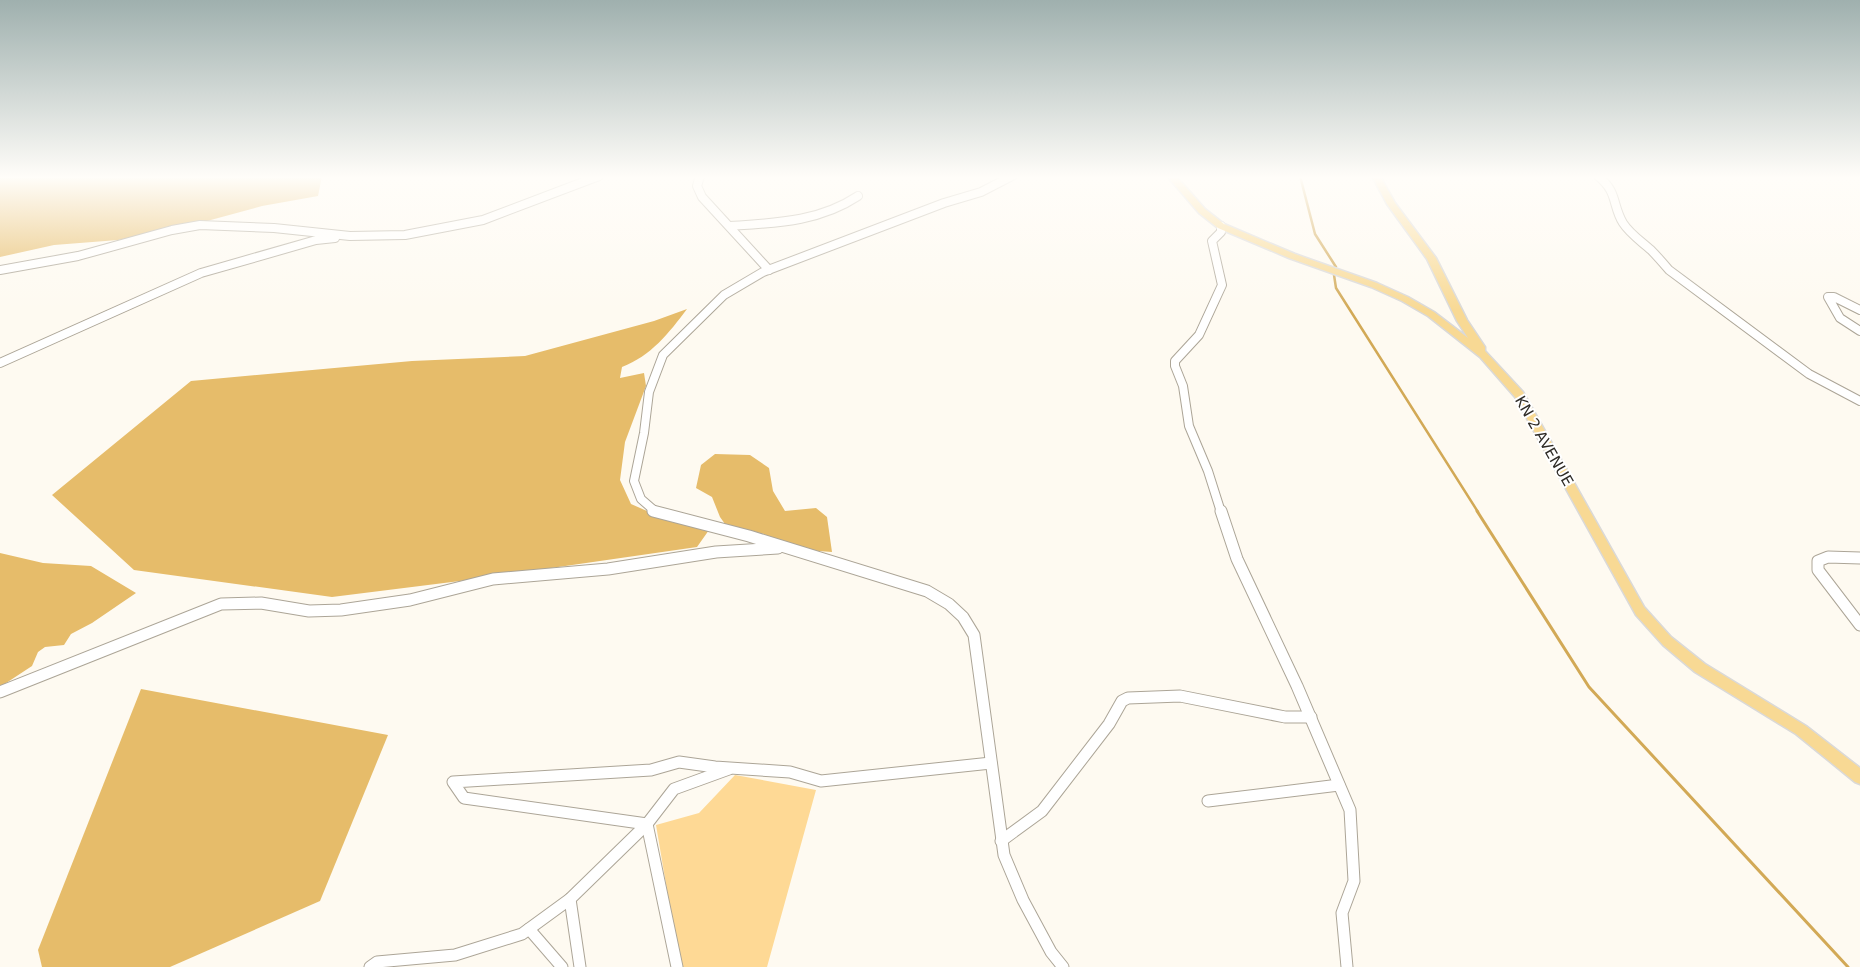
<svg xmlns="http://www.w3.org/2000/svg" width="1860" height="967" font-family="'DejaVu Sans',sans-serif">
<style>
.green{fill:#fed995}
.forest{fill:#e6bc6a}
.lines{fill:none;stroke-linecap:round;stroke-linejoin:round}
.stream-far1{stroke:#d2a956;stroke-width:2.5}
.stream{stroke:#d2a956;stroke-width:3}
.minor-far1-casing{stroke:#aca597;stroke-width:10}
.minor-casing{stroke:#aca597;stroke-width:13}
.major-casing{stroke:#dad9d8;stroke-width:3}
.minor-far1{stroke:#fff;stroke-width:8}
.minor{stroke:#fff;stroke-width:11}
.major{fill:#f8d994;fill-rule:evenodd}
.labels{text-anchor:middle;stroke-width:4;stroke-linejoin:round;paint-order:stroke}
.street-label{font-size:15px;fill:#2f2c27;stroke:#fff}
</style>
<rect width="100%" height="100%" fill="#fefaf1"/>
<polygon class="green" points="735,775 816,790 767,967 680,967 656,825 699,813"/>
<g class="forest">
<polygon points="0,176 322,176 318,196 262,206 207,221 118,240 54,245 0,257"/>
<path d="M 687,309 C 669,333 651,356 622,367 L 620,378 L 644,373 L 646,386 L 625,442 L 620,480 L 631,504 L 672,522 L 709,530 L 697,547 L 468,580 L 332,597 L 134,570 L 52,495 L 191,381 L 412,361 L 525,356 L 654,321 Z"/>
<polygon points="715,454 750,455 769,468 773,491 785,511 816,508 827,517 832,552 805,550 776,541 764,534 725,524 720,517 712,497 696,488 701,465"/>
<polygon points="0,553 43,563 91,566 136,593 92,623 71,634 64,645 45,647 38,652 32,666 0,687"/>
<polygon points="141,689 388,735 320,901 170,967 42,967 38,950"/>
</g>
<g class="lines">
<g class="stream-far1">
<polyline points="1300,176 1315,234 1336,267"/>
<polyline points="1334,275 1336,288 1478,512"/>
</g>
<polyline class="stream" points="1477,511 1589,687 1848,967"/>
<defs>
<g id="minor-far1">
<polyline points="700,176 697,186 702,197 769,270"/>
<path d="M 1598,176 C 1618,192 1612,205 1623,223 C 1630,234 1641,241 1651,250 C 1657,256 1663,263 1669,270 L 1809,374 L 1860,401"/>
<path d="M 730,226 C 775,223 819,222 858,196"/>
<polyline points="1221,226 1221,232 1212,241 1222,285 1199,335 1175,361 1175,366 1183,386 1189,426 1208,471 1221,512"/>
<polyline points="0,270 78,256 172,230 200,225 274,228 350,236 405,235 483,220 599,176"/>
<polyline points="1860,310 1834,297 1828,297 1840,318 1860,331"/>
<polyline points="0,363 201,273 316,240 335,238"/>
<polyline points="656,512 641,499 634,481 644,433 649,392 663,355 724,295 763,272 944,203 981,192 1012,176"/>
</g>
<g id="minor">
<polyline points="653,511 749,536 927,591 949,604 963,617 974,635 1004,855 1023,900 1051,952 1063,967"/>
<polyline points="1221,511 1237,559 1297,686 1350,810 1354,881 1342,913 1347,967"/>
<polyline points="1860,558 1828,557 1818,561 1818,570 1860,625"/>
<polyline points="0,692 221,604 261,603 309,611 341,610 410,600 493,579 608,569 716,552 778,548"/>
<polyline points="1208,801 1339,785"/>
<polyline points="1001,841 1042,811 1109,724 1122,701 1128,698 1180,696 1285,717 1311,717"/>
<polyline points="570,899 580,967"/>
<polyline points="529,929 562,967"/>
<polyline points="370,967 377,962 455,955 522,934 570,899 647,824 674,789 729,769"/>
<polyline points="677,967 647,824 464,798 453,782 651,770 679,762 715,767 790,772 821,781 991,763"/>
</g>
<polygon id="major" points="1167,176 1176,176 1205,209 1224,224 1295,254 1377,283 1408,297 1434,312 1468,338 1457,321 1427,259 1387,204 1372,176 1380,176 1395,203 1436,258 1467,320 1485,347 1485,351 1523,392 1644,607 1671,637 1705,664 1806,726 1860,768 1860,784 1855,782 1796,734 1695,672 1663,645 1636,615 1515,397 1480,357 1428,316 1402,301 1371,287 1289,258 1218,228 1199,213"/>
</defs>
<use href="#minor-far1" class="minor-far1-casing"/>
<use href="#minor" class="minor-casing"/>
<use href="#major" class="major-casing"/>
<use href="#minor-far1" class="minor-far1"/>
<use href="#minor" class="minor"/>
<use href="#major" class="major"/>
</g>
<linearGradient id="sky" x2="0" y2="1"><stop stop-color="#9fb0ae"/><stop offset="0.57" stop-color="#fffdf9"/><stop offset="1" stop-color="#fffdf9" stop-opacity="0"/></linearGradient>
<rect width="1860" height="311" fill="url(#sky)"/>
<g class="labels">
<g class="street-label">
<text transform="translate(1544 441) rotate(60)" y="5">KN 2 AVENUE</text>
</g>
</g>
</svg>
